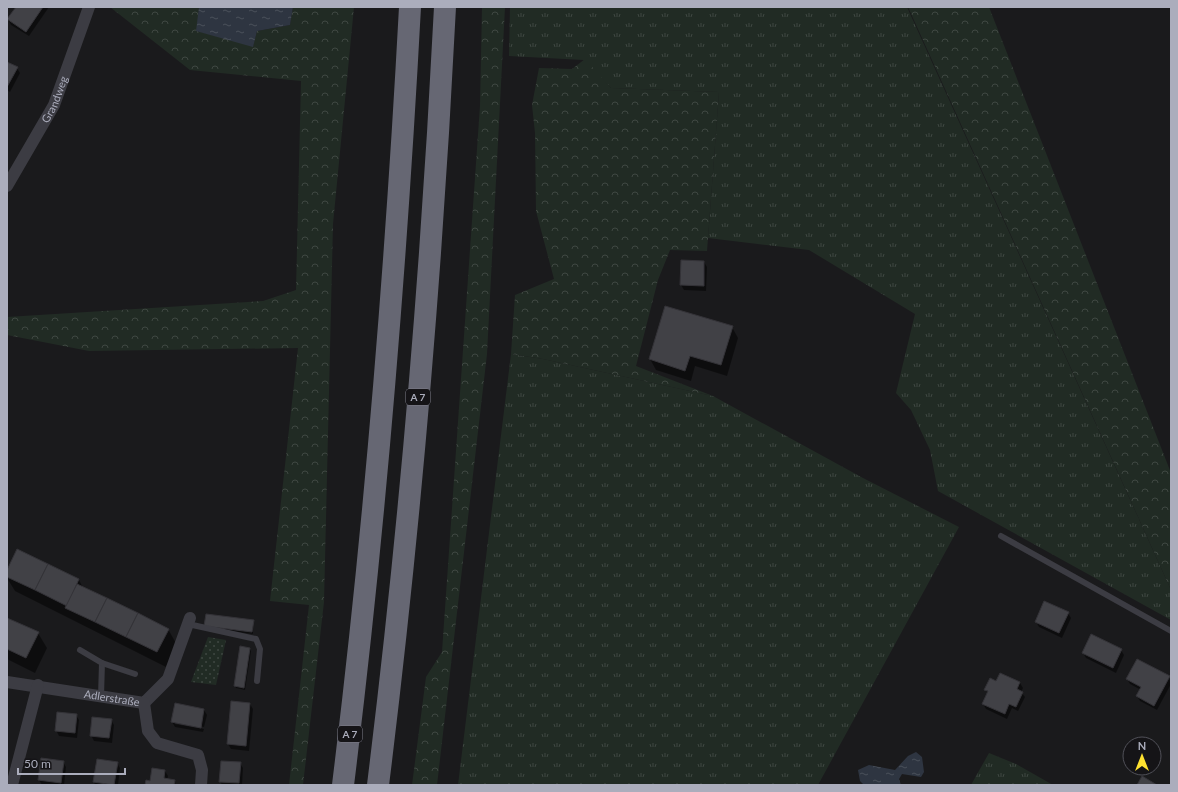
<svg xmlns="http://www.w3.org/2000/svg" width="1178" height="792" font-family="Lato,sans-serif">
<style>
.grass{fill:url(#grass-tufts)}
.forest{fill:url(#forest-crowns)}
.park{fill:url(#park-dots)}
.water{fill:url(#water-ripples)}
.shadow{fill:#0007}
.building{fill:#414146;stroke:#343338}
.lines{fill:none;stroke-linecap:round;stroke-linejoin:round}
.lane{stroke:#3c3c43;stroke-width:6}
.street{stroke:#3c3c43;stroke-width:12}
.highway{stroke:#666773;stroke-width:22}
.labels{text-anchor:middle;stroke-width:3.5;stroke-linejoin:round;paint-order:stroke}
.shield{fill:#151417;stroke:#7e7f8a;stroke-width:1}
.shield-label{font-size:10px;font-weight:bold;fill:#abadbc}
.street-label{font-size:11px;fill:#abadbc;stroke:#151417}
</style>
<defs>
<pattern id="grass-tufts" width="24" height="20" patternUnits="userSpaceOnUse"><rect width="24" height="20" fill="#212b24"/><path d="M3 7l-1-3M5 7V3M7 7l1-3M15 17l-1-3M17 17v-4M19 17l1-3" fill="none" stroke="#3f4742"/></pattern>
<pattern id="forest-crowns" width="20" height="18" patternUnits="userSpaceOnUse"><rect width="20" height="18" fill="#212b24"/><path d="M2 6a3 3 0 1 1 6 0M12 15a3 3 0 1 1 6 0" fill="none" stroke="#3f4742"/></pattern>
<pattern id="park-dots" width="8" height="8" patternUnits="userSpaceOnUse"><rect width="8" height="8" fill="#212b24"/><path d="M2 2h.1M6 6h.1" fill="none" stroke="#3f4742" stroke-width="1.8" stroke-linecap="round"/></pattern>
<pattern id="water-ripples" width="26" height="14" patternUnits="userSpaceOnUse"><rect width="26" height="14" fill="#2e3541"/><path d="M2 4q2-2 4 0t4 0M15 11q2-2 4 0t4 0" fill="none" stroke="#4a505a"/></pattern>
</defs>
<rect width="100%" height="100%" fill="#1a1a1c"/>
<g class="grass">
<polygon points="510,7 907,7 1171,590 1171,620 938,491 930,450 911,410 896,393 915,314 809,250 708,238 719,92 611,88 584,60 509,56"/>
<polygon points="511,354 543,359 713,396 863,478 959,527 818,785 458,785"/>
<polygon points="989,753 1016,764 1053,785 971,785"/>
</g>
<g class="forest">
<polygon points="110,7 199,7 197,31 253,46 257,31 290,25 293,7 354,7 333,224 324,602 303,785 289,785 309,605 270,601 298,348 89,351 7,335 7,317 263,301 296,290 301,81 190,70"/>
<polygon points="482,7 505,7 487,354 437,785 412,785 426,677 442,652 480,106"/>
<polygon points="908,7 989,7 1171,473 1171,590"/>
<polygon points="585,59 611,88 719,92 707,251 670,250 658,280 636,366 713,396 543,359 511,354 515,295 554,279 536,211 535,133 532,105 539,68 572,69"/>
</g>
<polygon class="park" points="208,637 226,640 216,685 191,682"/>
<g class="water">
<polygon points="199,7 293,7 290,25 257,31 253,47 196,31"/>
<polygon points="916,752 922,757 924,772 921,777 902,774 899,779 901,785 864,785 860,781 858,770 869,765 895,770 908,756"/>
</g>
<g class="shadow">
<polygon points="17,7 49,7 29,36 11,25 8,19"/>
<polygon points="7,63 17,68 20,73 10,92 7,90"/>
<polygon points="704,262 707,267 706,291 684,290 681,285"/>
<polygon points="732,327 738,338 727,376 695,366 691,381 656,370 650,359"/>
<polygon points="18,550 79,580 83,588 168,629 177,645 166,667 15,591 7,578 7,572"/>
<polygon points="1068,613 1071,618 1062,638 1039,627 1036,622"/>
<polygon points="7,618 38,633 47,648 35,673 7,659"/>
<polygon points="253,621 253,634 206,628"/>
<polygon points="250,649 251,651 245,690 236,688 235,686"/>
<polygon points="1121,650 1124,655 1116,673 1086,658 1083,653"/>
<polygon points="1000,674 1020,683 1023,688 1021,692 1025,697 1018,711 1012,708 1007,719 986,709 983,704 988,693 986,690 996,682"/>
<polygon points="1169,677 1171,684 1157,710 1140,701 1137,696 1141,690 1130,684 1127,679"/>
<polygon points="232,702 250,704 253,709 249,751 231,749 228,744"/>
<polygon points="204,710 207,715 204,727 175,722 175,724 204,729 203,732 175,727 172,722"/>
<polygon points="76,715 79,720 77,738 59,736 56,730"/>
<polygon points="111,720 114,725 112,743 94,741 91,735"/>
<polygon points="98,760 117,763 120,768 118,785 95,785 94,782"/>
<polygon points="63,762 66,767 64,785 42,785 39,780"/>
<polygon points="240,763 243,768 242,785 222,785 220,781"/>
<polygon points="165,771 168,776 167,780 174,781 176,785 146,785"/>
</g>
<g class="building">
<polygon points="16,7 43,7 26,32 7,19"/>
<polygon points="7,62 18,67 7,87"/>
<polygon points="681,260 704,261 704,286 680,285"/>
<polygon points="665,306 733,326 721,365 690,356 685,371 649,359"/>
<polygon points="17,549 48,564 35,590 7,577 7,570"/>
<polygon points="48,564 79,579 67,606 35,590"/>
<polygon points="77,584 107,598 95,622 65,608"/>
<polygon points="107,598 138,613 126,637 95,622"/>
<polygon points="1044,601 1069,612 1059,633 1035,622"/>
<polygon points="138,613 169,629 157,652 126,637"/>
<polygon points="206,614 254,620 252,632 204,626"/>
<polygon points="7,618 39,632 26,658 7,649"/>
<polygon points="1091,634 1122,649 1113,668 1082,653"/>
<polygon points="240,646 250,648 244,688 234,686"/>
<polygon points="1137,659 1170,676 1154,706 1136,696 1141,687 1126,679"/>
<polygon points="1000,673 1020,682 1017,689 1023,692 1016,707 1009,704 1005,714 982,704 988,691 984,690 990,678 996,681"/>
<polygon points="231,701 250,703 246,746 227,744"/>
<polygon points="175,703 204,709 201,728 171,722"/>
<polygon points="57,712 77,714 75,733 55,731"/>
<polygon points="92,717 112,719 109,738 90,736"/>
<polygon points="41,758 64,761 61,783 38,780"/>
<polygon points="97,759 118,762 114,785 93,782"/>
<polygon points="221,761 241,762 239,783 219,782"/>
<polygon points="152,768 165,770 164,778 175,780 174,785 145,785 146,780 150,781"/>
<polygon points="1142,776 1157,785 1137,785"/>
</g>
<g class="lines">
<g class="lane">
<polyline points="1001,536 1171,631"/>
<polyline points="188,624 256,639 260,649 257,681"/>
<polyline points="80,650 102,663 101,696"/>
<polyline points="102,663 135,674"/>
</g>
<g class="street">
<path id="s1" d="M 7,186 L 54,105 L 89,7"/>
<path id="s2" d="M 7,682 L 144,703 L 168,679 L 190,618"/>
<polyline points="144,703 148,731 157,743 198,755 202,770 201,785"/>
<polyline points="12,785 38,685"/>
</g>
<g class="highway">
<path d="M 343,785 C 375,526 396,267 410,7"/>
<path d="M 378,785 C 410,527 432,267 445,7"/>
</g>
</g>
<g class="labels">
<g class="shield">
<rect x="406" y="389" width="24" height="16" rx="3"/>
<rect x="338" y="726" width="24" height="16" rx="3"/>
</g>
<g class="shield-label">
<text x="418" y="401">A 7</text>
<text x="350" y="738">A 7</text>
</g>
<g class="street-label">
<text dy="4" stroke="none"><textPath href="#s1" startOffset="99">Grandweg</textPath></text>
<text dy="4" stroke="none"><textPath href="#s2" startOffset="106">Adlerstraße</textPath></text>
</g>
</g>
<rect width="1178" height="792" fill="none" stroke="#abadbc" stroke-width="16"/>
<g transform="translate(1142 756)"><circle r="19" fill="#151417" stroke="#515159"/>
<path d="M0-3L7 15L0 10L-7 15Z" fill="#fee130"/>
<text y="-6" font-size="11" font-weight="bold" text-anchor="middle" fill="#abadbc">N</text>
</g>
<path d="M18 768v6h107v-6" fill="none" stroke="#abadbc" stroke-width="2"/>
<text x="24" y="768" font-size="12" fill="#abadbc" stroke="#151417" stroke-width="3" paint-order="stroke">50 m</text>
</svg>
